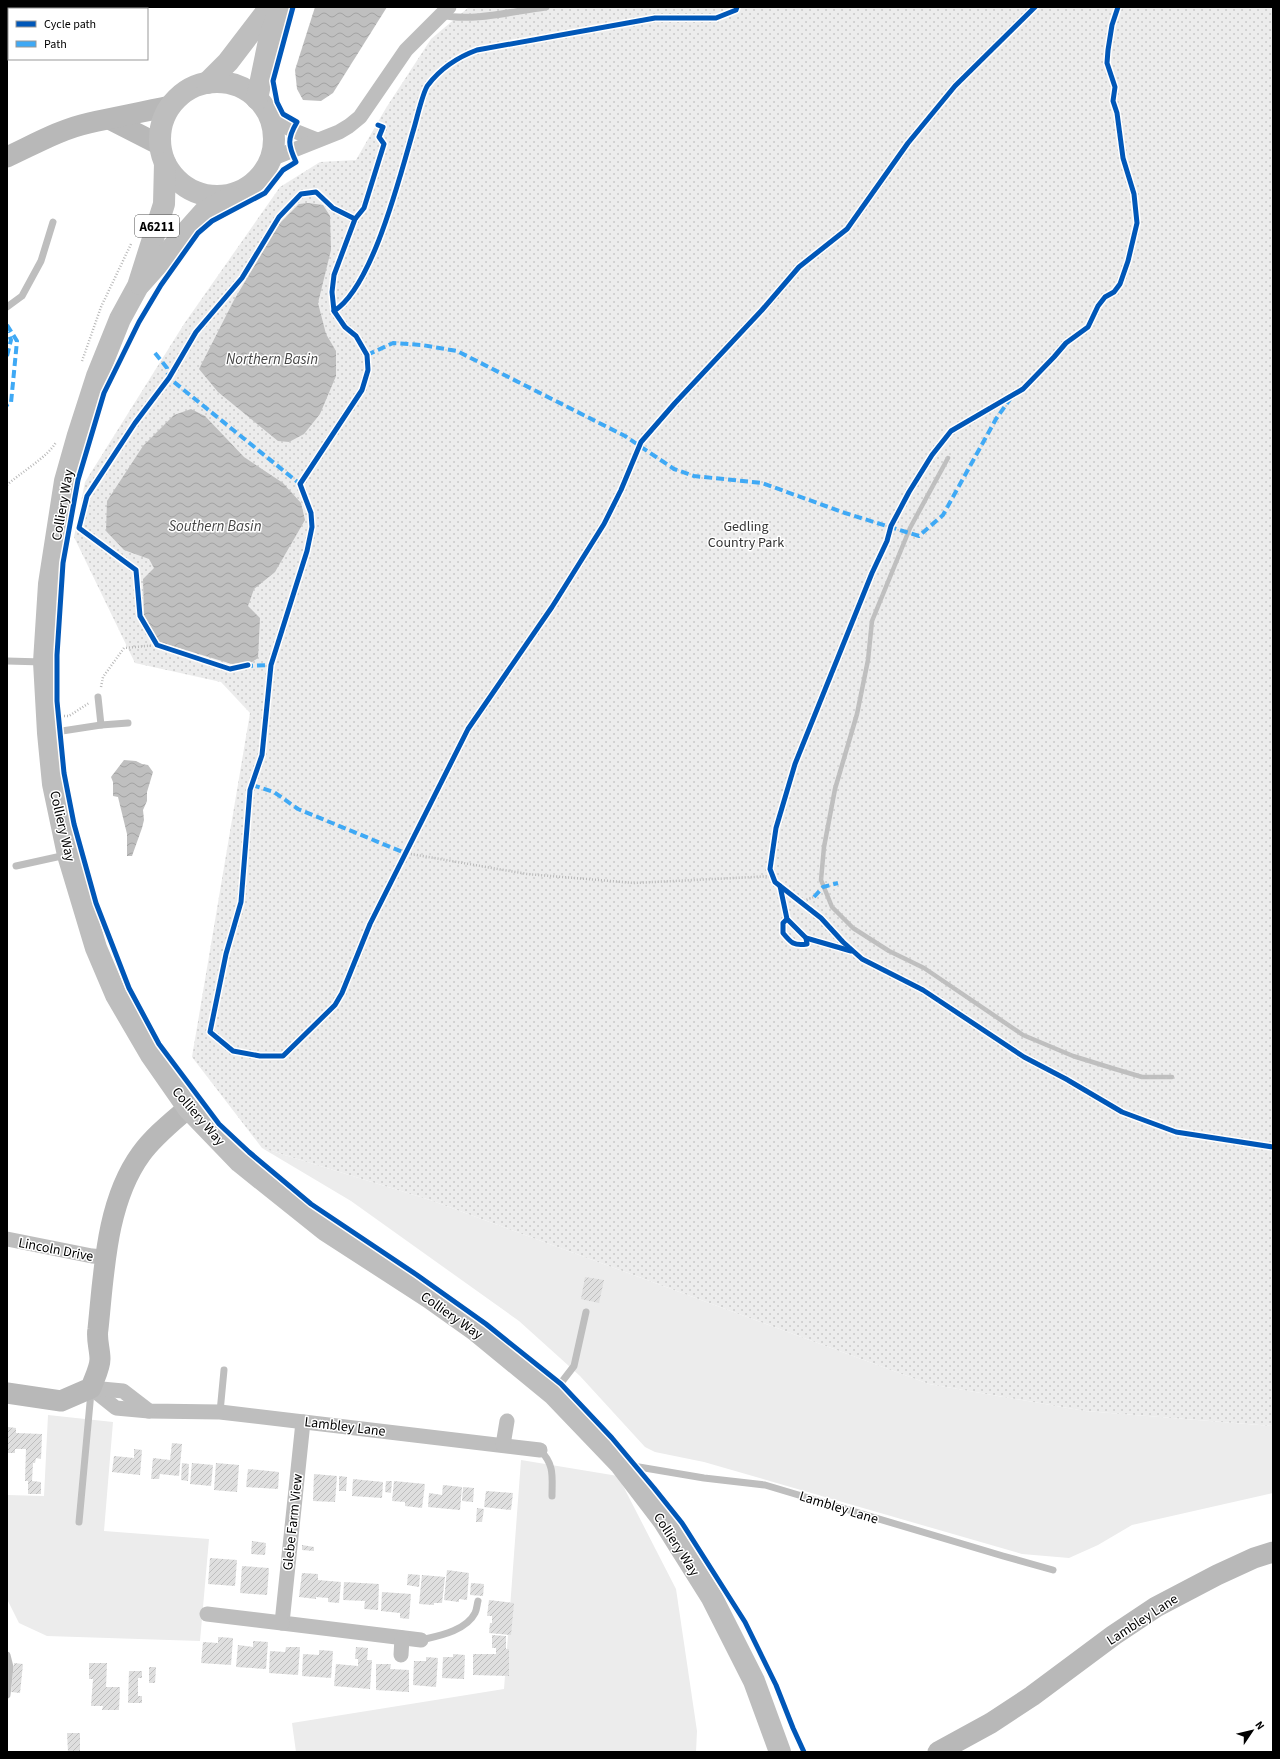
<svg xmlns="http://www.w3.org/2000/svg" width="1280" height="1759" font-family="'Source Sans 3',sans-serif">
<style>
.grass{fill:#ececec}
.park{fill:url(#park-dots)}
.water{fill:url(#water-waves)}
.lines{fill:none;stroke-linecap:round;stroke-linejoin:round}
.stream{stroke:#bfbfbf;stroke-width:4.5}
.building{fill:url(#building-hatch)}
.path{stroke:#b9b9b9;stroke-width:2.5;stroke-dasharray:1 2;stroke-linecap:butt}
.lane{stroke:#bebebe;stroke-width:7}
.street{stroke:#bebebe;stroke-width:15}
.secondary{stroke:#b8b8b8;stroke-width:21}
.primary{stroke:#bebebe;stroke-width:22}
.quiet{stroke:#3fa9f5;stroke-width:4;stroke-dasharray:8 4;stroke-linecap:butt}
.cycleway-casing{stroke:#fff;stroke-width:8}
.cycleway{stroke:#0057b8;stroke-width:5}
.labels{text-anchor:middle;stroke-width:3;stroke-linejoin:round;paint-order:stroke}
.shield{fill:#fff;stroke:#4c4c4c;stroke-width:1}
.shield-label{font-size:13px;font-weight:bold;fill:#000}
.street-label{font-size:14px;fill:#000;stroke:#fff}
.park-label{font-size:14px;fill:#333;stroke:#fff}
.water-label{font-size:15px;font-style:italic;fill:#444;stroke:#fff}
</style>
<defs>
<pattern id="park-dots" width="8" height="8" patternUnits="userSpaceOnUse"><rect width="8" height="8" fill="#ececec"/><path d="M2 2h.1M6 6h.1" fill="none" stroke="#c9c9c9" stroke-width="1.8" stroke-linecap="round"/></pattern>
<pattern id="water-waves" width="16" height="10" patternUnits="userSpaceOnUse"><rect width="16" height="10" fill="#bfbfbf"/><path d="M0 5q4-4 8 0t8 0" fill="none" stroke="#a2a2a2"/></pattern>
<pattern id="building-hatch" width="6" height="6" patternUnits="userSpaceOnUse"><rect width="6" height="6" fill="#dfdfdf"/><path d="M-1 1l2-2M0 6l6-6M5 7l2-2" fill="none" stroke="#bebebe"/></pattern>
</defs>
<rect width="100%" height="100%" fill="#fff"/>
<g class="grass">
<polygon points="262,1148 430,1200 929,1384 1085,1411 1273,1426 1273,1493 1132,1525 1098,1545 1069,1558 1022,1554 704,1462 655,1452 645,1447 580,1376 519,1321 351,1201"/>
<polygon points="48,1415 113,1422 104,1531 209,1539 200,1641 47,1636 19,1623 7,1599 7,1495 44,1496"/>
<polygon points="521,1460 618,1476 676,1589 697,1731 696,1752 296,1752 292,1723 504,1689"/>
</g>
<polygon class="park" points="469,7 1273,7 1273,1426 1085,1411 929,1384 430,1200 262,1148 192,1057 250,713 221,682 135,663 74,537 85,482 184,324 280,187 320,162 356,160 386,108 431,39"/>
<g class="water">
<polygon points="315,7 387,7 333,93 321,101 303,100 297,89 295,70"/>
<polygon points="308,203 323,205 330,216 331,250 318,303 326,334 336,351 336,376 320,414 304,434 289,442 278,441 218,392 199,369 234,300 280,223 299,204"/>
<polygon points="191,409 205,416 244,457 283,483 301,503 305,520 275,572 254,589 248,606 260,618 258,658 252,662 232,664 159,642 144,615 143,579 154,568 149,559 124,550 106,531 107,501 143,446 174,415"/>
<polygon points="124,760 136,761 142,764 148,765 153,772 147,792 147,801 143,810 144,820 142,828 132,856 127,856 127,834 118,797 113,796 113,782 111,777"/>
</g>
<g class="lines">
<polyline class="stream" points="948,458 910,528 872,621 868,660 857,714 835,789 824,847 821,880 832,907 853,928 889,951 924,968 1023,1035 1073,1056 1115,1069 1142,1077 1172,1077"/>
</g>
<g class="building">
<polygon points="585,1277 604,1280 599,1303 581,1299"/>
<polygon points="8,1427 16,1428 16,1433 42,1434 41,1459 36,1458 35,1463 33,1463 32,1481 41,1482 41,1494 28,1494 28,1481 25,1481 26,1449 15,1449 15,1453 7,1453"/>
<polygon points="172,1443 182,1444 179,1476 160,1474 159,1479 151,1479 153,1458 170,1460"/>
<polygon points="134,1449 142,1450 140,1475 112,1472 114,1456 134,1458"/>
<polygon points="182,1463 189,1464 188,1481 181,1480"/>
<polygon points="192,1463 213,1465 211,1486 190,1484"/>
<polygon points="216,1463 239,1465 237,1492 214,1490"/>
<polygon points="248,1469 279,1472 278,1489 246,1487"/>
<polygon points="314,1474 337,1476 335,1502 313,1501"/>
<polygon points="339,1476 347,1477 346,1491 339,1491"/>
<polygon points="353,1479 383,1482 382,1498 352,1496"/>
<polygon points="386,1481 392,1481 391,1493 385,1492"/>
<polygon points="394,1481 425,1484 422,1508 405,1506 405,1502 392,1501"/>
<polygon points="443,1485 462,1487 460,1510 428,1507 429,1493 442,1495"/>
<polygon points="463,1487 474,1488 473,1502 462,1501"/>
<polygon points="486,1491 513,1493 511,1510 484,1507"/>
<polygon points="477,1508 484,1509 482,1522 476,1522"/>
<polygon points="252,1541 266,1543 265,1555 251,1554"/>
<polygon points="302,1545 314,1547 314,1551 302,1550"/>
<polygon points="210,1558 237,1560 235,1586 208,1584"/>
<polygon points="242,1566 269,1568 267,1595 240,1593"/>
<polygon points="447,1570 469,1573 467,1600 459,1599 459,1602 444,1600"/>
<polygon points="302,1573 318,1574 318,1580 341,1582 339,1603 328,1602 328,1598 316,1597 316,1599 299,1597"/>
<polygon points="408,1574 420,1575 419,1587 407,1585"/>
<polygon points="422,1575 445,1577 442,1603 434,1603 434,1605 419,1604"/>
<polygon points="344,1582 379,1584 378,1610 364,1609 365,1601 343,1600"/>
<polygon points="471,1583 484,1584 483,1596 470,1595"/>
<polygon points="382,1592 411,1594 409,1619 400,1618 400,1613 381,1611"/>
<polygon points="489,1600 514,1603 511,1635 489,1633 490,1623 492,1623 492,1616 487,1616"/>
<polygon points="492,1635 506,1636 506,1649 509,1649 509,1676 473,1675 473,1654 496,1654 496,1648 492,1648"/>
<polygon points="218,1637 233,1638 231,1665 201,1663 203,1642 218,1643"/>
<polygon points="253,1641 268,1642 266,1669 236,1667 238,1645 253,1647"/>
<polygon points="286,1647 300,1647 298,1675 269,1673 270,1651 285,1652"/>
<polygon points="356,1647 368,1648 367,1660 372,1660 370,1689 334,1686 336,1664 358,1666 358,1659 355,1659"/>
<polygon points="319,1650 333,1651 331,1678 302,1676 303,1654 319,1655"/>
<polygon points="453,1654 465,1655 464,1679 442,1678 443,1657 453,1657"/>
<polygon points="426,1657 438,1658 436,1687 413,1685 414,1661 426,1661"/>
<polygon points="14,1663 23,1664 20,1693 11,1692"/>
<polygon points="89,1663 107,1663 106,1687 120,1687 119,1710 102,1710 103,1706 91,1706 93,1679 89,1679"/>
<polygon points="376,1664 391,1664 390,1669 409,1670 409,1692 376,1690"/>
<polygon points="149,1667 156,1667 155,1683 149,1683"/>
<polygon points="129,1671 142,1671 142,1678 138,1678 138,1696 142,1696 142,1703 128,1703"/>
<polygon points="67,1733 80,1733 80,1752 68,1752"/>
</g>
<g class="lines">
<g class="path">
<polyline points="82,361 101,307 131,244"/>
<path d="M 7,485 C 20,473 49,456 56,442"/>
<polyline points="101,687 103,677 124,648 157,645"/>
<polyline points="64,716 69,716 89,703"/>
<polyline points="405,853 527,874 634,883 773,876"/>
<polyline points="801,902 814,897"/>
</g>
<g class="lane">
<path d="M 441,15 C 473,22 513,11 546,7"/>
<polyline points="7,307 22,296 41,261 53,222"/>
<polyline points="7,661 43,662"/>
<polyline points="98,697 101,725"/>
<polyline points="49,733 101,725 128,723"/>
<polyline points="16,866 66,855"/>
<polyline points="554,1392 574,1366 586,1312"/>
<polyline points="220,1412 224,1370"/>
<path d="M 540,1450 C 555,1465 552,1477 552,1496"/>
<polyline points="627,1465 704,1478 765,1485 1003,1556 1053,1570"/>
<polyline points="79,1522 91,1392"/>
<path d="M 421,1640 C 438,1636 466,1631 475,1613 C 477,1609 477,1604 478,1601"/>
<polyline points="7,1655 10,1667 7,1695"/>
</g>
<g class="street">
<polyline points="270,118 292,130 317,140"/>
<polyline points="271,159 339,132 349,126 360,117 406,50 449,7"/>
<polyline points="7,1239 92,1256 106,1257"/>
<polyline points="91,1388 116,1408 149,1411 220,1412 540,1450"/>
<polyline points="91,1388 123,1391 149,1411"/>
<polyline points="303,1422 282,1623 421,1640"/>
<polyline points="503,1445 507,1421"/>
<polyline points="207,1614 282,1623"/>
<polyline points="401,1655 402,1638"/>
</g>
<g class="secondary">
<polyline points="111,120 160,145"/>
<path d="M 7,157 C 33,145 61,129 89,123 C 116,117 143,112 170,106"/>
<path d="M 7,1393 L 61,1401 L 91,1388 C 94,1379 100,1368 100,1359 C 100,1349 96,1339 98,1329 C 104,1272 106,1202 141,1154 C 154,1136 172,1122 188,1108"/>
<polyline points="938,1752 991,1723 1032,1696 1114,1635 1156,1607 1217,1575 1254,1558 1273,1552"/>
</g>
<g class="primary">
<circle cx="217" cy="139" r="57"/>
<polyline points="207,83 228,62 270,7"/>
<polyline points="257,99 270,36 281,7"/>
<polyline points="165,163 164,204 138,286 120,319 97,376 78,435 65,481 49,584 44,662 48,733 53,784 68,855 96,948 116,995 151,1055 188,1108 240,1162 325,1230 430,1298 475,1330 553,1394 621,1465 663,1520 712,1598 754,1681 780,1752"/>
<polyline points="140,284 204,212 231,197"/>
</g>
<g class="quiet">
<polyline points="7,325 17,341 11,403 7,405"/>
<polyline points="155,353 167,368 169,378 300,484"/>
<polyline points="367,355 393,343 422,345 457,351 625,436 674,469 694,476 762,483 845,513 919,536 943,515 996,419 1010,399"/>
<polyline points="7,356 11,340 8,332"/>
<polyline points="245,666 271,665"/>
<polyline points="252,785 274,792 298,809 405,853"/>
<polyline points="814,897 823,887 838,883"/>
</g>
<defs>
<g id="cycleway">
<path d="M 293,7 L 273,81 L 277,102 L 283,114 L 297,122 C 287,139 288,145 296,162 L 283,170 L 265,193 L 212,221 L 198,233 L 161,285 L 139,322 L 104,393 L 78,480 L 63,563 L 57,655 L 57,701 L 64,773 L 74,824 L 96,903 L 129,988 L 159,1044 L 219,1124 L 249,1152 L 311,1204 L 417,1275 L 486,1324 L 561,1384 L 612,1438 L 654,1488 L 682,1523 L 745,1622 L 776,1685 L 793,1728 L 804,1752"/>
<polyline points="1118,7 1112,25 1108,50 1107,63 1115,87 1113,101 1117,113 1123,158 1134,194 1137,223 1128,261 1120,284 1114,292 1105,297 1098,306 1088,327 1066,343 1054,357 1023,389 951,431 932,455 909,492 891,526 887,541 872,573 795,764 776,828 770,869 775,882 821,918 843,942 862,959 923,990 1024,1057 1066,1079 1122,1112 1176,1132 1273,1147"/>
<path d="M 378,125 L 383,127 L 379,137 L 384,144 L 364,208 L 355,219 L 334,275 L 332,292 L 334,311 C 373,287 401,172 414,128 C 417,118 423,91 428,85 C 441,68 458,57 477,50 L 655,18 L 716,18 L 736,10 L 737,7"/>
<polyline points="334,311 345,327 356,336 367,355 368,370 362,390 300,484 311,513 312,527 307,551 271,665 262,755 250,790 241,902 226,954 210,1032 233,1051 260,1056 283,1056 335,1005 342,993 370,924 468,729 552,607 604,524 621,490 641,442 675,403 762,310 799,267 847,229 908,143 955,86 1035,7"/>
<polyline points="248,665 230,669 157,645 140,616 136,570 79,528 87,496 135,423 169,378 196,332 242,278 279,217 301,194 316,192 333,208 355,219"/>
<polyline points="780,886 787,919 806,938 851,951"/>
<path d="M 787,919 L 783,923 L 783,933 C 791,943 794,946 807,944 L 806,938"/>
</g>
</defs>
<use href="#cycleway" class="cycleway-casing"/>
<use href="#cycleway" class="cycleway"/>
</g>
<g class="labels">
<rect class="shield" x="135" y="215" width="44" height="22" rx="3"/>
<g class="shield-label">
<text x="157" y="231">A6211</text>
</g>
<g class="street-label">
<text transform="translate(62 505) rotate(-80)" y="5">Colliery Way</text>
<text transform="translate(63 826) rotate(77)" y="5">Colliery Way</text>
<text transform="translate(199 1116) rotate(49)" y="5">Colliery Way</text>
<text transform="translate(56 1249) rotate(11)" y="5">Lincoln Drive</text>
<text transform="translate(452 1315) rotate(35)" y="5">Colliery Way</text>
<text transform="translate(345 1426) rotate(7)" y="5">Lambley Lane</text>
<text transform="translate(839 1507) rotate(17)" y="5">Lambley Lane</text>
<text transform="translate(292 1522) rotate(-84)" y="5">Glebe Farm View</text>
<text transform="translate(677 1544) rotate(57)" y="5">Colliery Way</text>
<text transform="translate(1142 1619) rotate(-33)" y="5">Lambley Lane</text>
</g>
<g class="park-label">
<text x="746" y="531">Gedling<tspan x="746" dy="16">Country Park</tspan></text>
</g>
<g class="water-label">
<text x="272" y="364">Northern Basin</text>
<text x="215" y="531">Southern Basin</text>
</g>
</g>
<rect width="1280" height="1759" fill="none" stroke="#000000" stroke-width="16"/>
<rect x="8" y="8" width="140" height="52" fill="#ffffff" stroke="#999999"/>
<rect x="16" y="21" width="20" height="6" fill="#0057b8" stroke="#999999"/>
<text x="44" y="28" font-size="12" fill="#000000">Cycle path</text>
<rect x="16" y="41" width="20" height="6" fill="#3fa9f5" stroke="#999999"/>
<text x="44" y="48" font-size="12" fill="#000000">Path</text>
<g transform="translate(1252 1731) rotate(55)" stroke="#ffffff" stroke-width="3" paint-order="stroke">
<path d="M0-3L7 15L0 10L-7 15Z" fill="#000000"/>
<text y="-6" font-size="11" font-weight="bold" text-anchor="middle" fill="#000000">N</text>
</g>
</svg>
